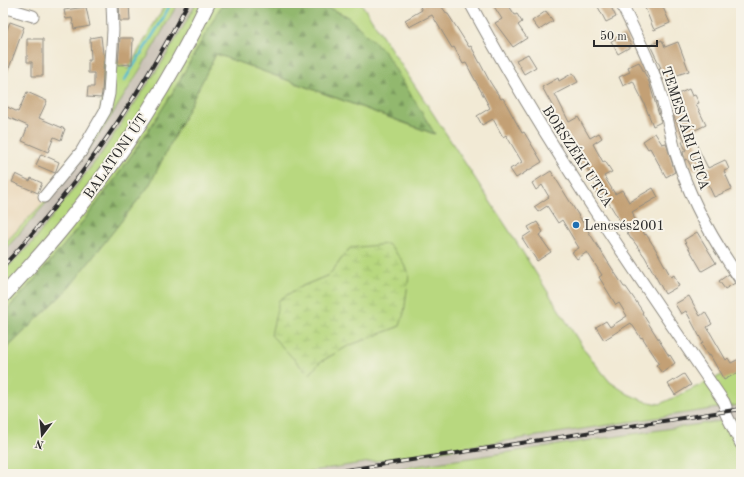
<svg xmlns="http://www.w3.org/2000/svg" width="744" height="477" font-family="'Old Standard TT',serif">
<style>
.built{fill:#ebd8ba}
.railway{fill:#cbc3b8}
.grass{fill:#b8d87f;stroke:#728255;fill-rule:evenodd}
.forest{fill:url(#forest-firs);stroke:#5e724c}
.wetland{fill:url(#wetland-marsh);stroke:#728255}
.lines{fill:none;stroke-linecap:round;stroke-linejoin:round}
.stream{stroke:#53bad1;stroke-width:2.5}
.building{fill:#c3a074}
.minor-casing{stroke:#8e8a80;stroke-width:13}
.major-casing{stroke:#8e8a80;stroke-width:16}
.minor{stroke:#fff;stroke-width:11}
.major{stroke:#fff;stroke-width:14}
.rail-casing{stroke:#2b2b2b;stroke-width:4}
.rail{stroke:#f7f3e8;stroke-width:2.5;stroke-dasharray:8;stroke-linecap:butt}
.poi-dot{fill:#1f6fb2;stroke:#f7f3e8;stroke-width:1.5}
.labels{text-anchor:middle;stroke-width:4;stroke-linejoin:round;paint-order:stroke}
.street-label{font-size:14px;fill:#2b2b2b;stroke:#f7f3e8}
.poi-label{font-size:14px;fill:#2b2b2b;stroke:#f7f3e8;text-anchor:start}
</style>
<defs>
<pattern id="forest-firs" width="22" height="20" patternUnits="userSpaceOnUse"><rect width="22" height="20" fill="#92b86e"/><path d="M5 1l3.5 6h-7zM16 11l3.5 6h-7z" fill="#77965b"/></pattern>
<pattern id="wetland-marsh" width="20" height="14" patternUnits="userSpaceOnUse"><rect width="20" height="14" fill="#b8d87f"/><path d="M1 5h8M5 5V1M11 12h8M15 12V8" fill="none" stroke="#9eba6e"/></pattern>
</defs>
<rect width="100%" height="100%" fill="#f7f3e8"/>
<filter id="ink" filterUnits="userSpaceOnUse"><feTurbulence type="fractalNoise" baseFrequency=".025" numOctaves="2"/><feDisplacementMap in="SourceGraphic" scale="8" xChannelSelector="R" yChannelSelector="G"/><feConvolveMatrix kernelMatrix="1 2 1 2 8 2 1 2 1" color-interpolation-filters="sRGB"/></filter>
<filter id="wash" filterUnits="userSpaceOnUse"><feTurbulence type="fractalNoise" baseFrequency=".012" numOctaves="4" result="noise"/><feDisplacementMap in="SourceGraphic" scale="16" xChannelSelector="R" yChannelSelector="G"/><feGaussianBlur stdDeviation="0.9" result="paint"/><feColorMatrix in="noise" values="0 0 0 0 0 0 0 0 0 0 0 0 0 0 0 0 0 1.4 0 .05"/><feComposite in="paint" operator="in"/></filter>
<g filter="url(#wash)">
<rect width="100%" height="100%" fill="#f2ead5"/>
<polygon class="built" points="3,178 38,193 46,200 3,245"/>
<g class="railway">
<polygon points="178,3 196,3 185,24 163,61 101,154 32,243 3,272 3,252 48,201 104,127 136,78"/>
<polygon points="741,405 741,418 361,474 292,474 712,409"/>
</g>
<g class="grass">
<path d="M 166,3 L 178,3 C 155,45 131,86 105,126 C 75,171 39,212 3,252 L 3,245 L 46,200 L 99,114 C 105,93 104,73 104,51 L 128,69 Z"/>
<path d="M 196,3 L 223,3 C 205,34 189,65 171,95 C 122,174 67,247 3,314 L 3,272 L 32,243 L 101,154 L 163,61 L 185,24 Z"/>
<path d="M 317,3 L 361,3 L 510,232 L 585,351 L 610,382 L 628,394 L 644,401 L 660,404 L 741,366 L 741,405 L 712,409 L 292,474 L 3,474 L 3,352 L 68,289 L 149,186 L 216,54 L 434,134 L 347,16 ZM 350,248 L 400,326 L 348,346 L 320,362 L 309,375 L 272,335 L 276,319 L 298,288 L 329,275 Z"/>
<polygon points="741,418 741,474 361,474"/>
</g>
<path class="forest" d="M 223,3 L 317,3 L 347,16 L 384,51 L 435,134 L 216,54 L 149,186 L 68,289 L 3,352 L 3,314 C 67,247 122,174 171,95 C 189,65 205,34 223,3 Z"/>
<polygon class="wetland" points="388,244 401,259 409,275 404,313 400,326 348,346 320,362 309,375 271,335 279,300 298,288 329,275 350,248"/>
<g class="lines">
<polyline class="stream" points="124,81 161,22 171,3"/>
</g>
<g id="blocks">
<g class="building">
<polygon points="119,3 129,3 130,21 120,21"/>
<polygon points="426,3 439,3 447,14 448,14 469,47 471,46 490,82 501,99 503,98 522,133 524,132 542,162 516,178 510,169 522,162 506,135 503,137 493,119 482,125 477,116 490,108 466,63 463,64 454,47 452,48 432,15 409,27 405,20 422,10 420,7"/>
<polygon points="497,3 507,3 515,15 517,14 522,22 518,25 527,38 513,47 495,23 502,19 493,5"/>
<polygon points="596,3 609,3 616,17 606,22"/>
<polygon points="643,3 661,3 670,23 654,30"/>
<polygon points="86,7 90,26 74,29 72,18 66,19 64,10"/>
<polygon points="546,11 553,21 539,30 532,21"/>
<polygon points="10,22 24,27 4,82 3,40"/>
<polygon points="625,34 632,46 618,54 611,41"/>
<polygon points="101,36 103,54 104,54 102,93 101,98 87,97 88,87 94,87 94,73 88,73 88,60 91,60 90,38"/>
<polygon points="120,38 133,38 132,64 118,65"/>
<polygon points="27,39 43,39 43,76 32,76 32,62 27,62"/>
<polygon points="662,40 665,47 678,42 689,71 663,80 659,68 661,68 650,45"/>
<polygon points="528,54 536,67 524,74 516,60"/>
<polygon points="639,62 649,82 661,122 653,126 644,103 633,81 623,86 619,77 630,72 628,67"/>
<polygon points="573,73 578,82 555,94 569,122 578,117 590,138 599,133 602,138 593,144 603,162 605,161 612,172 604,176 615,194 622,190 629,202 653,188 658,197 632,212 634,215 633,216 645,235 646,234 655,248 671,277 674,275 679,286 665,294 645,257 632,239 631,239 604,195 599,197 593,187 597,185 586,167 584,168 576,153 574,154 556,122 554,122 548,110 553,107 542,87 558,78 559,81"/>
<polygon points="689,89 692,96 695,95 699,103 696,104 706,125 691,132 700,152 708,168 725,160 729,169 724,171 732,189 714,197 700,167 694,171 687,159 685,160 683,152 686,150 682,142 685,141 674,117 672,107 682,103 678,94"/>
<polygon points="27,92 47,101 39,118 65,129 61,140 54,137 48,152 22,141 28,126 3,115 3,105 18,112"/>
<polygon points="655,133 662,144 666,143 675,172 666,177 650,148 648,149 643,141"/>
<polygon points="41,154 59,162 55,173 36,165"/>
<polygon points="551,171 590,234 624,287 626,287 635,300 643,312 642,313 669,356 670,355 675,363 662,373 656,365 659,363 642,337 641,338 631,323 604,340 596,327 606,321 610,327 627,316 619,303 616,305 599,277 602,275 587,252 577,259 572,252 579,248 562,220 558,223 547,206 538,212 534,207 549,197 542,185 536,190 532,183"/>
<polygon points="16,174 30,181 31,178 42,183 38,193 12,182"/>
<polygon points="537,222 543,232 539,235 551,252 537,261 522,238 531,232 528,227"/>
<polygon points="697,232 716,263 702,271 684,240"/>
<polygon points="729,274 735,283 725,289 719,281"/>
<polygon points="689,296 700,316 705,312 712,324 707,327 726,360 728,358 731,363 741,358 741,371 724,380 710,355 708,356 701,344 703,343 686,311 681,314 675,304"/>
<polygon points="684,374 691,385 675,395 668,384"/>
</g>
</g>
</g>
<g filter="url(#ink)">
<use href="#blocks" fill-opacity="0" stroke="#8e8a80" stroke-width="1"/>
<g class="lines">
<defs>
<g id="minor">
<path d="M 470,3 C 545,142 635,272 724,402 L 726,407 L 725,412 L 741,444"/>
<path d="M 621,3 C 633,28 647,54 656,80 C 665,104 669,129 676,154 C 690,200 713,241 741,280"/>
<polyline points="3,7 33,16"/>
<polyline points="44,197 81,152 105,111 109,94 113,30 112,3"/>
</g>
<path id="major" d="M 3,296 C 25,272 47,248 67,223 C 121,157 171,80 208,3"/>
</defs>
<use href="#minor" class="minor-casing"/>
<use href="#major" class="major-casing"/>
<use href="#minor" class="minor"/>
<use href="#major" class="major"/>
<defs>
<g id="rail">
<path d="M 3,266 C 17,252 29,237 41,223 C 99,156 147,81 188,3"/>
<polyline points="321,474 741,409"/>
</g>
</defs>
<use href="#rail" class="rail-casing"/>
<use href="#rail" class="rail"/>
</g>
</g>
<circle class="poi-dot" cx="576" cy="225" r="4"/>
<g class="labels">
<g class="street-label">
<text transform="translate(686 128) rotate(72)" y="5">TEMESVÁRI UTCA</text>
<text transform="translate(115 156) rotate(-55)" y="5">BALATONI ÚT</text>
<text transform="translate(578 156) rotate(57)" y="5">BORSZÉKI UTCA</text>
</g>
<g class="poi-label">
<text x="584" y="230">Lencsés2001</text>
</g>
</g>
<rect width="744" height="477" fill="none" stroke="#f7f3e8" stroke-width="16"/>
<g transform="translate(42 435) rotate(196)" stroke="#f7f3e8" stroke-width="3" paint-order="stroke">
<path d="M0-3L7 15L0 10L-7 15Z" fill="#2b2b2b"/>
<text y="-6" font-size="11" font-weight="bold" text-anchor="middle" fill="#2b2b2b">N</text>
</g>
<path d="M594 40v6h63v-6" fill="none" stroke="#2b2b2b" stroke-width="2"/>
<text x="600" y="40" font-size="12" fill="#2b2b2b" stroke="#f7f3e8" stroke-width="3" paint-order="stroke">50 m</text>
</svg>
